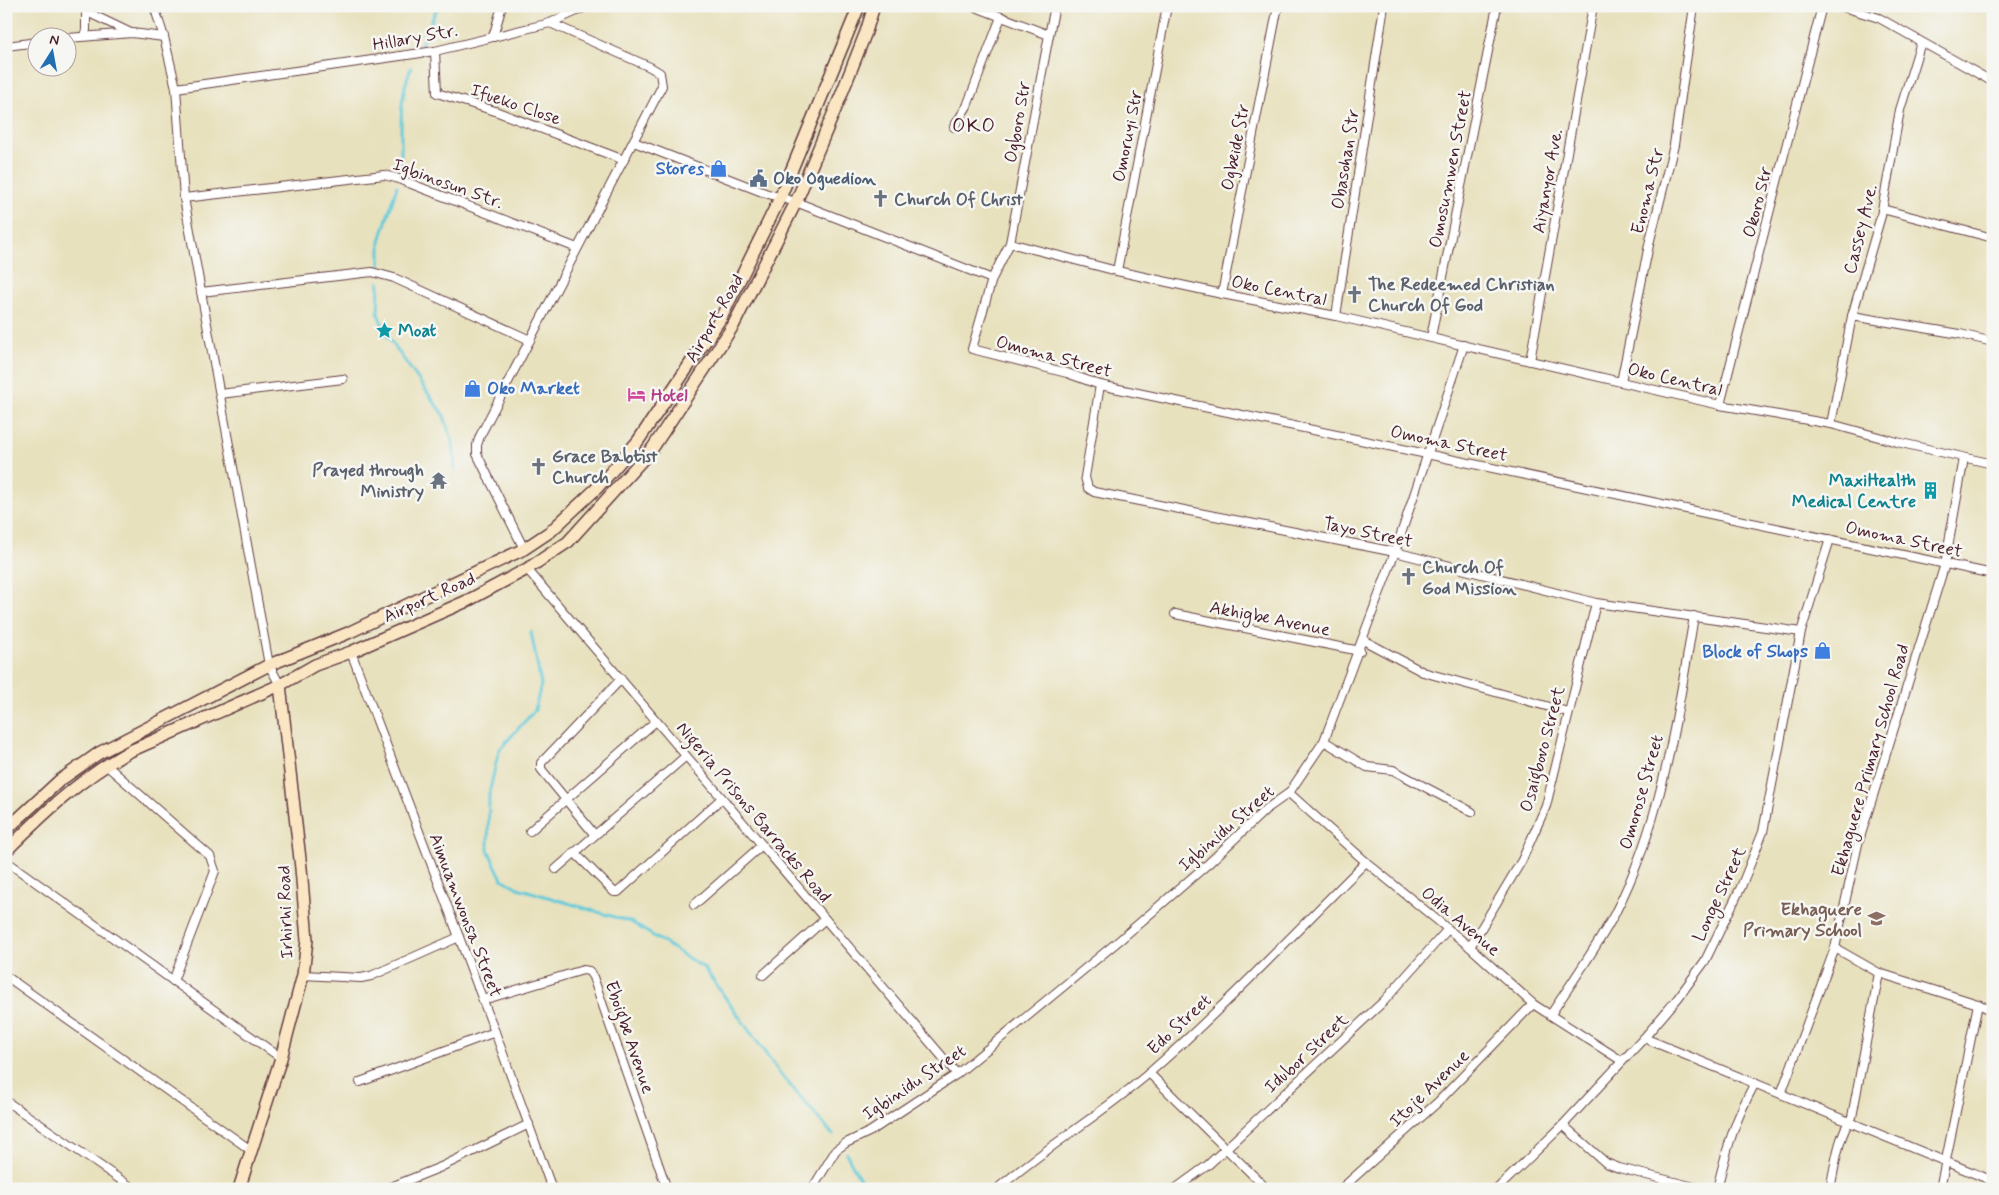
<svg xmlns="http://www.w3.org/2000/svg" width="1999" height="1195" font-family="Mynerve,sans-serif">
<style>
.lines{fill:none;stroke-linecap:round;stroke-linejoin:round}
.stream{stroke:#5ec9d9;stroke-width:3}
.street-casing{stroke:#623c41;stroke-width:10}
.secondary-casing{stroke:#623c41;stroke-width:14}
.street{stroke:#fff;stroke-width:8}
.secondary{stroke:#fbe6c4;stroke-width:11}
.labels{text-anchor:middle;stroke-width:5;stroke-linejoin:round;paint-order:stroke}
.street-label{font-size:18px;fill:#4a1f2b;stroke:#f6f6f2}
.shop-label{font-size:18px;font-weight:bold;fill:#366cbe;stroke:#f6f6f2;text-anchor:end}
.service-label{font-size:18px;font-weight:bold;fill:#4e5e75;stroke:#f6f6f2;text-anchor:start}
.worship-label{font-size:18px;font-weight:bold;fill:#5b616d;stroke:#f6f6f2;text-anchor:start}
.culture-label{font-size:18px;font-weight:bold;fill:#0d838f;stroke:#f6f6f2;text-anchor:start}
.hotel-label{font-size:18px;font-weight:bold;fill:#b23c85;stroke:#f6f6f2;text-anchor:start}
.education-label{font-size:18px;font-weight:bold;fill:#785e54;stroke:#f6f6f2;text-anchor:end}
.quarter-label{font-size:20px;letter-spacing:1px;fill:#4a1f2b;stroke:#f6f6f2}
</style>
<rect width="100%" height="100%" fill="#f6f6f2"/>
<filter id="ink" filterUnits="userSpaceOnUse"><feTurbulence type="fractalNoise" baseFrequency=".02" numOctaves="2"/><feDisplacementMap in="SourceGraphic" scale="10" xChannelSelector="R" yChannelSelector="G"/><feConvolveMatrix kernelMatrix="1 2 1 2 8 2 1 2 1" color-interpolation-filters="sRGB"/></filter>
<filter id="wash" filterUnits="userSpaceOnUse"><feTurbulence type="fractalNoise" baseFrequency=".0096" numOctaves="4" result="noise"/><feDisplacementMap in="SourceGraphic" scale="20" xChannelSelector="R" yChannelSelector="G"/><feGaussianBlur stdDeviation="1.12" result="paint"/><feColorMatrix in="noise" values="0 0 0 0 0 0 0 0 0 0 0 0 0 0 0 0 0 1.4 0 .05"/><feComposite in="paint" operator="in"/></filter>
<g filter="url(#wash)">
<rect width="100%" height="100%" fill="#e8e1bd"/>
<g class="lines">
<g class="stream">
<polyline points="421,44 438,6"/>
<path d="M 401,174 C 402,139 397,100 411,68"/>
<polyline points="380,266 380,241 397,186"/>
<polyline points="379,282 378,314 388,337 444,416 453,443 455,470"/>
<polyline points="531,632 541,684 535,710 499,750 489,794 488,850 502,879 518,888 631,922 704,968 782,1076 833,1135"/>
<polyline points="846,1153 865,1189"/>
</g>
</g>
</g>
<g filter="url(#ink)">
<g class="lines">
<defs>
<g id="street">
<polyline points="154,6 164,37 176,88 184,198 269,665 280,685"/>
<polyline points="973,6 1049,35"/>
<polyline points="1055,6 1049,35 1010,243 992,279 972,349 1067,373 1100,385 1993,574"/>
<polyline points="1840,6 1879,18 1993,82"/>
<polyline points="87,12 131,33"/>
<polyline points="550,23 588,6"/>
<polyline points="84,36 86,30 86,6"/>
<polyline points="493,37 502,6"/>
<polyline points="68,38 132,33 164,37"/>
<polyline points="6,46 38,42"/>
<polyline points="435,51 437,93 495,111 624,160"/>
<polyline points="176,88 435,51 550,23 650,67 660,73 662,86 480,436 477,445 477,454 524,549"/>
<polyline points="954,127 967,106 1001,17"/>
<polyline points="634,142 765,193 796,202 992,279"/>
<polyline points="184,198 384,175 396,178 577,248"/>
<polyline points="1882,209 1993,238"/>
<polyline points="1010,243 1117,271 1222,294 1336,316 1720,405 1831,424 1897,442 1993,464"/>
<polyline points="1117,271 1167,6"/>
<polyline points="201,292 372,272 394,278 530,340"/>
<polyline points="1222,294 1278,6"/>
<polyline points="1336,316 1384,6"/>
<polyline points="1852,316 1960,334 1993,342"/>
<polyline points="1431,337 1497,6"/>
<polyline points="1530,361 1593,6"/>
<polyline points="1621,382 1650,240 1674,145 1694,6"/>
<polyline points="1100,385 1085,477 1088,488 1094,492 1395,552 1596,603 1801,632"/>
<polyline points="220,394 343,379"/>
<polyline points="1720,405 1822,6"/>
<polyline points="1831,424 1852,316 1881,216 1900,110 1921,42"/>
<polyline points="527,569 957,1074"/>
<polyline points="1175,614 1360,651"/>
<polyline points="1363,640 1423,672 1568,712"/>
<polyline points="351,652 495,1032 552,1189"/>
<polyline points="1324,741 1367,767 1393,770 1472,812"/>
<polyline points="106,765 210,856 215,871 173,981"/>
<polyline points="1289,793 1366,862 1470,947 1533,1004 1622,1061"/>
<polyline points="530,831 656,721"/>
<polyline points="594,834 541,769 541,763 621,679"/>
<polyline points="574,852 614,892 618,892 722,798"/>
<polyline points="6,861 281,1058"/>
<polyline points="556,869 686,756"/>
<polyline points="694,905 762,845"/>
<polyline points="1470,947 1522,860 1546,806 1596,603"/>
<polyline points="1835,948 1879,973 1978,1004 1993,1011"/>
<polyline points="303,975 361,978 371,976 459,937"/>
<polyline points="763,975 825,919"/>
<polyline points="6,976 252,1151"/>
<polyline points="483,1000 583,970 589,971 593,977 667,1189"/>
<path d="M 1551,1014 C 1572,982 1595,950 1614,915 C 1662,823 1677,718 1694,616"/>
<polyline points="1644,1038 1993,1181"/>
<polyline points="1149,1073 1267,1189"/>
<polyline points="360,1082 495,1032"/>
<polyline points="1781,1094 1835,948 1858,844 1945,564 1964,458"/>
<polyline points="6,1101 134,1189"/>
<polyline points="1563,1125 1606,1163 1619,1168 1702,1189"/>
<polyline points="386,1189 441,1167 529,1124"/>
<polyline points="812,1189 836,1150 846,1143 871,1131 957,1074 1121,939 1209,863 1265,810 1289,793 1324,741 1395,552 1464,345"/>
<path d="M 997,1189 C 1045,1148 1100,1115 1148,1074 C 1224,1008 1294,933 1366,862"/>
<polyline points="1175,1189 1208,1165 1384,1001 1448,929"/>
<polyline points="1341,1189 1438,1102 1533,1004"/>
<polyline points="1497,1189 1563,1125 1644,1038 1678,998 1705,961 1741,887 1763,832 1801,632 1830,539"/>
<path d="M 1717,1189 C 1727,1148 1734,1121 1755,1083"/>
<path d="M 1830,1189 C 1835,1166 1838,1136 1852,1117 L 1879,973"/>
<polyline points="1940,1189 1978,1004"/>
</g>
<g id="secondary">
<polyline points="6,830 59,781 99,753 269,665 348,633 524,549 551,531 598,487 638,441 721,318 780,198 859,6"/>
<path d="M 6,851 C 45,812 79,780 128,752 L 280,685 L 315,665 L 351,652 L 467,601 L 527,569 L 568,542 L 652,449 L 733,326 L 796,202 L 840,98 L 866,32 L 874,6"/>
<polyline points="239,1189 281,1058 303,975 307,940 301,868 280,685"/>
</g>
</defs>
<use href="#street" class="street-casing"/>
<use href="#secondary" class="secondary-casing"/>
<use href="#street" class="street"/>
<use href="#secondary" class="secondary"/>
</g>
</g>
<defs>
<symbol id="shop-bare" viewBox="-9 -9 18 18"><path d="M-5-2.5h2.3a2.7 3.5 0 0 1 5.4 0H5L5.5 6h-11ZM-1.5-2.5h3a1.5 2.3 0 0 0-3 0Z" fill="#3f7fe0" stroke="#f6f6f2" stroke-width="2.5" paint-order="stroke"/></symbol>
<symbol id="civic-bare" viewBox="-9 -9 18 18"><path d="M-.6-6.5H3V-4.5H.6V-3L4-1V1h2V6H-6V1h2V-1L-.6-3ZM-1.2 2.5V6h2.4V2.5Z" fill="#5c6f8a" stroke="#f6f6f2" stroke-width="2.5" paint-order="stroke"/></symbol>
<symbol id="church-bare" viewBox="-9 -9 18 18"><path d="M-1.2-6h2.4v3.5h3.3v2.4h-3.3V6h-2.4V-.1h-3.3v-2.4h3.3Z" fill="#6b7280" stroke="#f6f6f2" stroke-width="2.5" paint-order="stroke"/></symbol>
<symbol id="sight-bare" viewBox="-9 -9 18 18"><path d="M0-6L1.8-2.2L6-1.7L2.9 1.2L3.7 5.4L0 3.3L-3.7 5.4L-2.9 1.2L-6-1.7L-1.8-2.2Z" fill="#0f9aa8" stroke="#f6f6f2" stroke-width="2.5" paint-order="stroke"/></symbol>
<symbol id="hotel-bare" viewBox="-9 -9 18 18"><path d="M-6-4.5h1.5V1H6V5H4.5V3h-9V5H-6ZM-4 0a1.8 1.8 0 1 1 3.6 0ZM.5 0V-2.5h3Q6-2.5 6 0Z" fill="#d1479c" stroke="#f6f6f2" stroke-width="2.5" paint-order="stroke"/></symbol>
<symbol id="temple-bare" viewBox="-9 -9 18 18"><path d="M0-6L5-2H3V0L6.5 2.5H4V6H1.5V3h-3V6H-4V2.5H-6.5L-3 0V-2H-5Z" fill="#6b7280" stroke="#f6f6f2" stroke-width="2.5" paint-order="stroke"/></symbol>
<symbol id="building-bare" viewBox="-9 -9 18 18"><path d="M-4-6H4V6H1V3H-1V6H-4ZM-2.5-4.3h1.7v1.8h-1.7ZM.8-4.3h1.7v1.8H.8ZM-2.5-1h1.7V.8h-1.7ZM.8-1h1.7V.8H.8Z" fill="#0f9aa8" stroke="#f6f6f2" stroke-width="2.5" paint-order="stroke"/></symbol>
<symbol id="school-bare" viewBox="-9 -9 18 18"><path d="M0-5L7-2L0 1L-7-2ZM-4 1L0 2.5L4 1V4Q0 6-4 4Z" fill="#8d6e63" stroke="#f6f6f2" stroke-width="2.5" paint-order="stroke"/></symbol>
</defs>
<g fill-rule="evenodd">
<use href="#shop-bare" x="706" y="156" width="25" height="25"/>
<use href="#civic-bare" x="746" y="166" width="25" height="25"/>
<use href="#church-bare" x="868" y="186" width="25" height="25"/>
<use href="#church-bare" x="1342" y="282" width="25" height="25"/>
<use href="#sight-bare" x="372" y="318" width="25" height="25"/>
<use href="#shop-bare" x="460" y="376" width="25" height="25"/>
<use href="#hotel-bare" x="624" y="382" width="25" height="25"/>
<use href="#church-bare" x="526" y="454" width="25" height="25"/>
<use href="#temple-bare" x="426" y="468" width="25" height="25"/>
<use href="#building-bare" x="1918" y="478" width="25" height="25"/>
<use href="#church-bare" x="1396" y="564" width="25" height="25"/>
<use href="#shop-bare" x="1810" y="638" width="25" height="25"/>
<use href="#school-bare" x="1864" y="906" width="25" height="25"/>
</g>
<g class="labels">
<g class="street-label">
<text transform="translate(415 37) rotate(-10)" y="6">Hillary Str.</text>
<text transform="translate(516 104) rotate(19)" y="6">Ifueko Close</text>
<text transform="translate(1017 122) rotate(-80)" y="6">Ogboro Str</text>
<text transform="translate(1127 136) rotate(-79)" y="6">Omoruyi Str</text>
<text transform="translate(1235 147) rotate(-79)" y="6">Ogbeide Str</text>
<text transform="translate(1345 159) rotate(-81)" y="6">Obasohan Str</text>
<text transform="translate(1450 169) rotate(-79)" y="6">Omosumwen Street</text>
<text transform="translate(1547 181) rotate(-80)" y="6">Aiyanyor Ave.</text>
<text transform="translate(448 183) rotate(20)" y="6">Igbinosun Str.</text>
<text transform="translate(1647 191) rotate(-76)" y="6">Enoma Str</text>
<text transform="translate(1757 202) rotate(-76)" y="6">Okoro Str</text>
<text transform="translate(1860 229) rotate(-76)" y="6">Cassey Ave.</text>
<text transform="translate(1279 290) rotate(11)" y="6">Oko Central</text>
<text transform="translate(714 318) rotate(-60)" y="6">Airport Road</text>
<text transform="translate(1054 356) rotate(15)" y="6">Omoma Street</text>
<text transform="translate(1675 379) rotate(13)" y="6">Oko Central</text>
<text transform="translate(1449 443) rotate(12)" y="6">Omoma Street</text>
<text transform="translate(1368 532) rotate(12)" y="6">Tayo Street</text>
<text transform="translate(1904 539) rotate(12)" y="6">Omoma Street</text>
<text transform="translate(429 597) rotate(-24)" y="6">Airport Road</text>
<text transform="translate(1270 618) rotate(11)" y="6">Akhigbe Avenue</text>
<text transform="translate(1542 749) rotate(-75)" y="6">Osaigbovo Street</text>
<text transform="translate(1870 760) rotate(-74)" y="6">Ekhaguere Primary School Road</text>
<text transform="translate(1641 792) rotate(-74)" y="6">Omorose Street</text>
<text transform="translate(754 812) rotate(50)" y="6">Nigeria Prisons Barracks Road</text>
<text transform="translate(1226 828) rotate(-41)" y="6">Igbinidu Street</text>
<text transform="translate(1719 894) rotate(-65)" y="6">Longe Street</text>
<text transform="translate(285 912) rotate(-92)" y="6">Irhirhi Road</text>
<text transform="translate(466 915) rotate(69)" y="6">Aimuamwonsa Street</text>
<text transform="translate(1461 921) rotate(40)" y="6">Odia Avenue</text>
<text transform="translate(1179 1024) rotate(-43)" y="6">Edo Street</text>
<text transform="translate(630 1037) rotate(71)" y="6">Eboigbe Avenue</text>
<text transform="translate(1306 1053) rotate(-43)" y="6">Idubor Street</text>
<text transform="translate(914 1082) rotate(-34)" y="6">Igbinidu Street</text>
<text transform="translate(1429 1088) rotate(-44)" y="6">Itoje Avenue</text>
</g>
<g class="shop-label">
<text x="704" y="174">Stores</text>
<text x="487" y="394" text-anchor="start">Oko Market</text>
<text x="1808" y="657">Block of Shops</text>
</g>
<g class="service-label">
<text x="773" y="184">Oko Oguedion</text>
</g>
<g class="worship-label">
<text x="894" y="205">Church Of Christ</text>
<text x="1368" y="290">The Redeemed Christian<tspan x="1368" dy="21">Church Of God</tspan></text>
<text x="552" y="462">Grace Babtist<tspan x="552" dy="21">Church</tspan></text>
<text x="424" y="476" text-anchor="end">Prayed through<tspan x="424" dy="21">Ministry</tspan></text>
<text x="1422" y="573">Church Of<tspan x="1422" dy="21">God Mission</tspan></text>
</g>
<g class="culture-label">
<text x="398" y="336">Moat</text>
<text x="1916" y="486" text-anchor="end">MaxiHealth<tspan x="1916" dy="21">Medical Centre</tspan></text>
</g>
<g class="hotel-label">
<text x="651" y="401">Hotel</text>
</g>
<g class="education-label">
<text x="1862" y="915">Ekhaguere<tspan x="1862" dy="21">Primary School</tspan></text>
</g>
<g class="quarter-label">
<text x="974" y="132">OKO</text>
</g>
</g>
<rect width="1999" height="1195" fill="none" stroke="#f6f6f2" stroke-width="25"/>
<g transform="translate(52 52) rotate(11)"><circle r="24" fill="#f6f6f2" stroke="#b1a0a2"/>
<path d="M0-4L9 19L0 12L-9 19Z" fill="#1f6fb2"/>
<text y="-8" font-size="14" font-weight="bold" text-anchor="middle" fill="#4a1f2b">N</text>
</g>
</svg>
